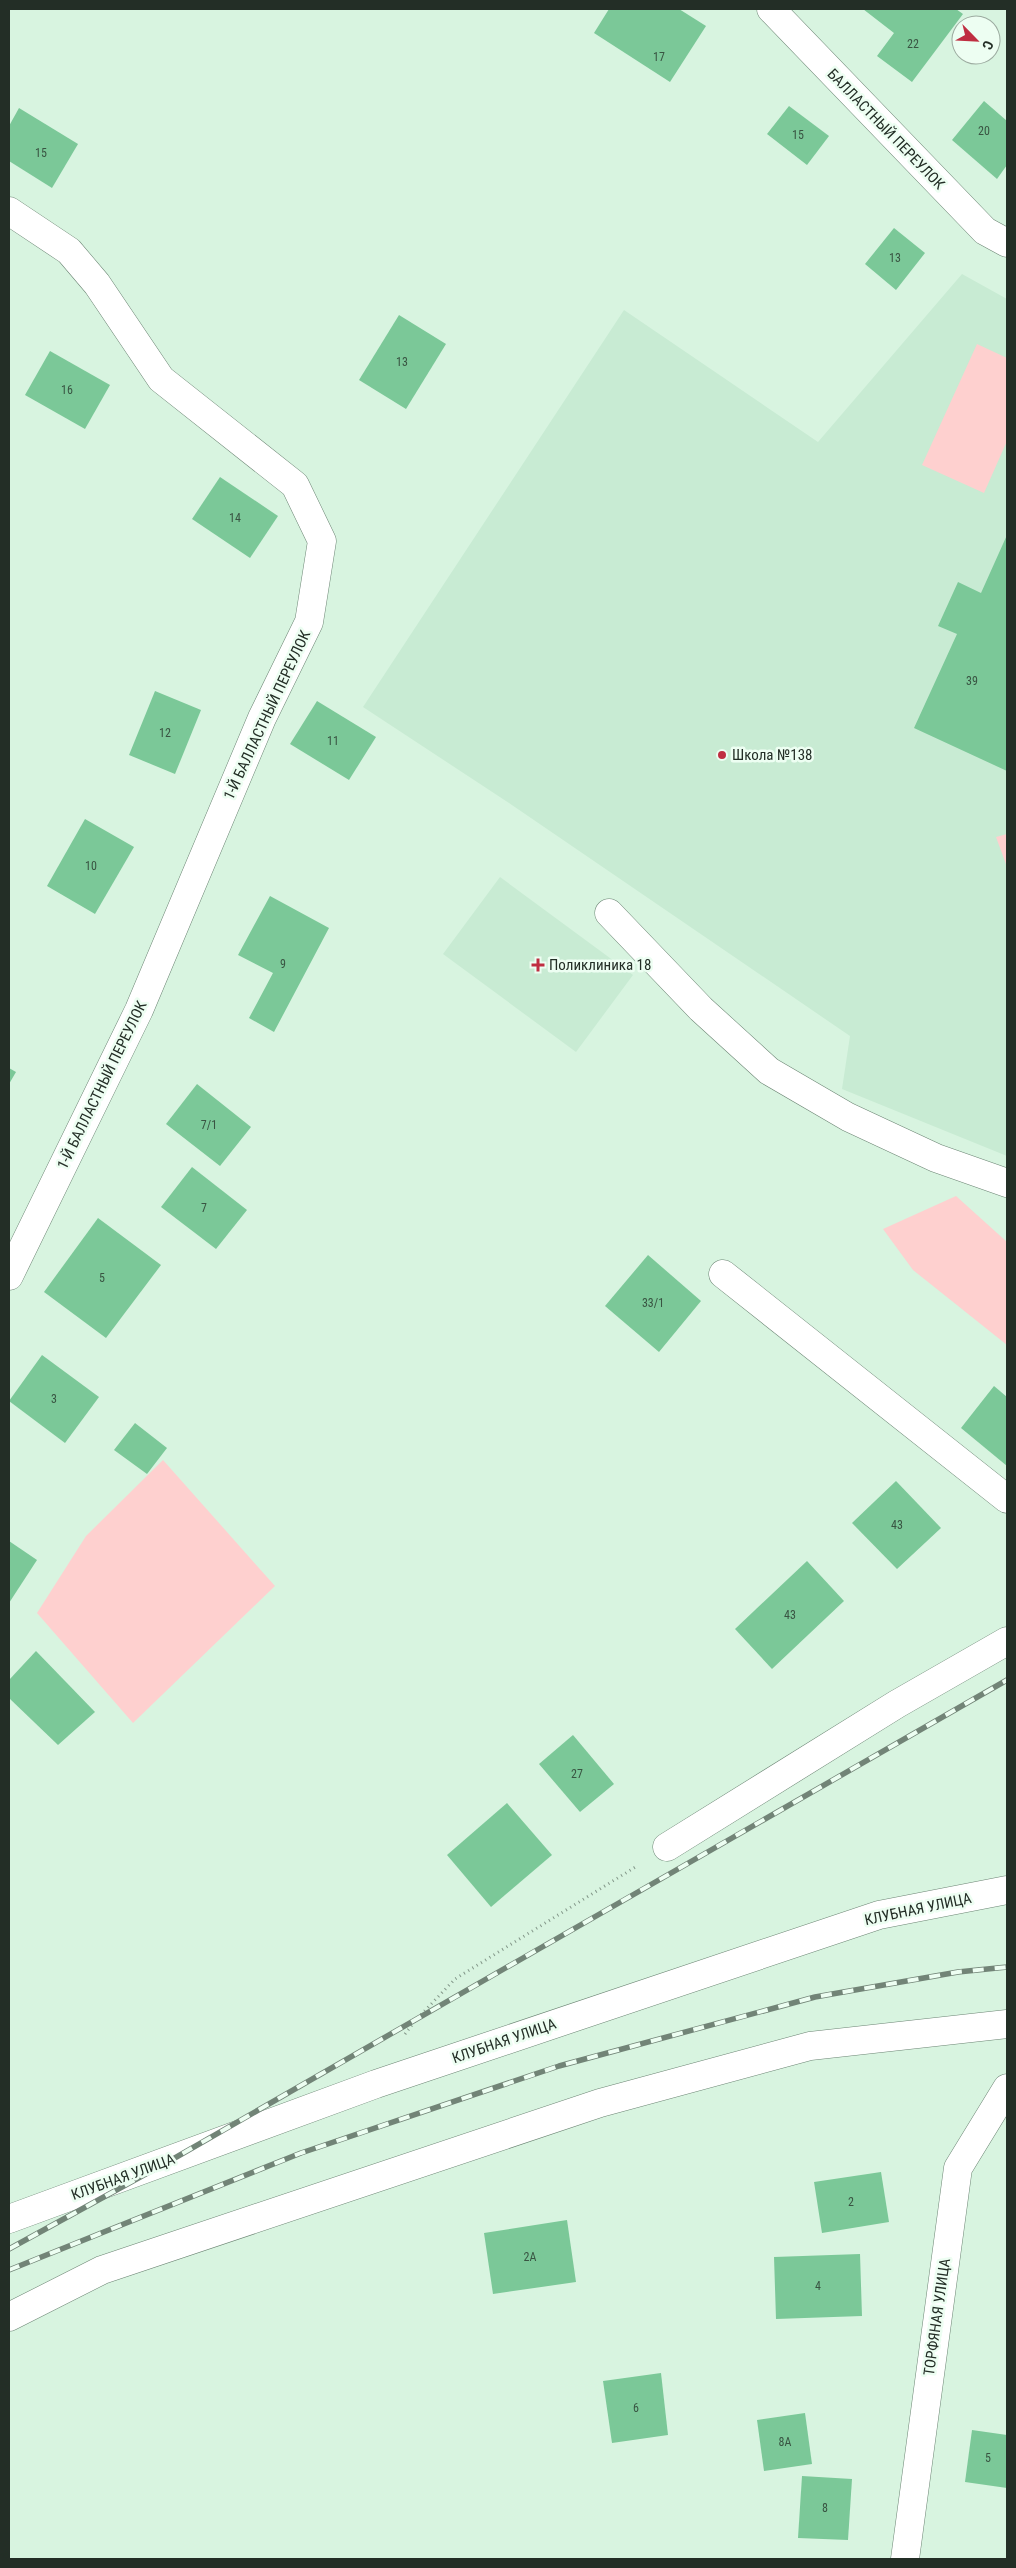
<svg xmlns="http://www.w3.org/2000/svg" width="1016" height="2568" font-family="'Roboto Condensed',sans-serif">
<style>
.built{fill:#c8ebd3}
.green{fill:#fed0cf}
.building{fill:#7bc898}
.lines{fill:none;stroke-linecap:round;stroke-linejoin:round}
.minor-casing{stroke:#6c8574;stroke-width:29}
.path{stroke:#839789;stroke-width:3;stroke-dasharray:1 4;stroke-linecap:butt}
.minor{stroke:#fff;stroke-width:28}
.rail-casing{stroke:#728477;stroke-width:5.5}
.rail{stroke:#edfef2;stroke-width:4;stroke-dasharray:11;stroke-linecap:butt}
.poi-dot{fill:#bf2e41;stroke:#edfef2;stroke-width:2}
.labels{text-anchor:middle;stroke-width:5;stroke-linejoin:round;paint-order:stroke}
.number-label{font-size:12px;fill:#395442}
.street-label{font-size:15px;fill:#232e26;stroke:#edfef2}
.poi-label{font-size:15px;fill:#232e26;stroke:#edfef2;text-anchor:start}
</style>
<rect width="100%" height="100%" fill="#d8f4e0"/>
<g class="built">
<polygon points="962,274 1007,299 1007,1156 842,1089 850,1036 509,803 363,707 624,310 818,442"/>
<polygon points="500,877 633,975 576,1052 443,954"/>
</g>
<g class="green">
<polygon points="977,344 1007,358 1007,441 984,493 922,465"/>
<polygon points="1007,834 1007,867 996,837"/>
<polygon points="956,1196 1007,1242 1007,1345 913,1270 883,1229"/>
<polygon points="163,1460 275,1586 133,1723 37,1613 86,1536"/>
</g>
<g class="building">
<polygon points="609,9 679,9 706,26 670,82 594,33"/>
<polygon points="863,9 956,9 963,14 912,82 877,56 894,33"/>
<polygon points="984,101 1007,121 1007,165 997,179 952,140"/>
<polygon points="789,106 829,136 807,165 767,134"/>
<polygon points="19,108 78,144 52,188 9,161 9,126"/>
<polygon points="894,228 925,253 896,290 865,264"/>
<polygon points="399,315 446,344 406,409 359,380"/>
<polygon points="50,351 110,385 85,429 25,395"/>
<polygon points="220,477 278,516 250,558 192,519"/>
<polygon points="1007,535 1007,771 914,728 957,634 938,626 958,582 981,593"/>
<polygon points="155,691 201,710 175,774 129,755"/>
<polygon points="317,701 376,737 349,780 290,744"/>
<polygon points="85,819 134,847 95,914 47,886"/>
<polygon points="270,896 329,928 274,1032 249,1018 273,973 238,955"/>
<polygon points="9,1068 16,1072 9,1084"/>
<polygon points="197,1084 251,1127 220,1166 166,1124"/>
<polygon points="192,1167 247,1210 216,1249 161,1207"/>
<polygon points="98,1218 161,1265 106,1338 44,1292"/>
<polygon points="648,1255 701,1301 659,1352 605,1306"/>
<polygon points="42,1355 99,1397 65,1443 9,1401"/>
<polygon points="994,1386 1007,1397 1007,1466 961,1428"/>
<polygon points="135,1423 167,1448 147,1474 114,1450"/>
<polygon points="896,1481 941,1528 897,1569 852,1523"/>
<polygon points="9,1541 37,1560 9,1603"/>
<polygon points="807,1561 844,1601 772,1669 735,1629"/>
<polygon points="36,1651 95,1712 58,1745 9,1698 9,1680"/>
<polygon points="573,1735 614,1784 580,1812 539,1764"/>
<polygon points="507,1803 552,1855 491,1907 447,1855"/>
<polygon points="881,2172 889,2222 822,2233 814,2182"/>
<polygon points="567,2220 576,2282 493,2294 484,2233"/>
<polygon points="860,2254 862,2316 776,2319 774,2257"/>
<polygon points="661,2373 668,2435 612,2443 603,2381"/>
<polygon points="805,2413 812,2464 764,2471 757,2420"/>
<polygon points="972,2430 1007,2435 1007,2488 965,2482"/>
<polygon points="802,2476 852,2479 848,2540 798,2538"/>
</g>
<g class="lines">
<defs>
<g id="minor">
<polyline points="771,9 985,231 1007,243"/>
<polyline points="9,211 69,251 97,284 161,379 295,485 322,541 309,622 262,718 139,1010 9,1276"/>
<polyline points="609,913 701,1009 769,1071 848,1117 936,1158 1007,1183"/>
<polyline points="723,1274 1007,1499"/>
<polyline points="667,1847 897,1704 1007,1641"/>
<polyline points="9,2219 376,2084 879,1915 1007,1890"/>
<polyline points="9,2317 102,2270 600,2103 810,2046 1007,2024"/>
<polyline points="905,2559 958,2168 1007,2088"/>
</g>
</defs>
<use href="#minor" class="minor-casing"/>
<polyline class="path" points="405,2034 415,2021 455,1979 637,1866"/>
<use href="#minor" class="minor"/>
<defs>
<g id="rail">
<polyline points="9,2249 173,2159 1007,1680"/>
<polyline points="9,2270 301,2153 559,2066 815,1997 958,1972 1007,1967"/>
</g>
</defs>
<use href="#rail" class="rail-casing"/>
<use href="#rail" class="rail"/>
</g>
<g class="poi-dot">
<circle cx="722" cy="755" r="5"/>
<path d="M535.5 957.5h5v5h5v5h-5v5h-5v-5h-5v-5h5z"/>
</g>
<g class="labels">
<g class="number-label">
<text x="913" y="48">22</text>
<text x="659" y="61">17</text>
<text x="984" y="135">20</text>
<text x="798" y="139">15</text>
<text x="41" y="157">15</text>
<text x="895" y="262">13</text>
<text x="402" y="366">13</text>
<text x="67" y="394">16</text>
<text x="235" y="522">14</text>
<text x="972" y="685">39</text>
<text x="165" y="737">12</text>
<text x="333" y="745">11</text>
<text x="91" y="870">10</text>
<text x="283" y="968">9</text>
<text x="209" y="1129">7/1</text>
<text x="204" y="1212">7</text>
<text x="102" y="1282">5</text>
<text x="653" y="1307">33/1</text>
<text x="54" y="1403">3</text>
<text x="897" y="1529">43</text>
<text x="790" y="1619">43</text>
<text x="577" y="1778">27</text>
<text x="851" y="2206">2</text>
<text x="530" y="2261">2А</text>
<text x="818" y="2290">4</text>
<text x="636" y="2412">6</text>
<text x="785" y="2446">8А</text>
<text x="988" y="2462">5</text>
<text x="825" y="2512">8</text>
</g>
<g class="street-label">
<text transform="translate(886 129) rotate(46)" y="5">БАЛЛАСТНЫЙ ПЕРЕУЛОК</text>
<text transform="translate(267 715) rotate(-65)" y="5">1-Й БАЛЛАСТНЫЙ ПЕРЕУЛОК</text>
<text transform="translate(102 1085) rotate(-64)" y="5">1-Й БАЛЛАСТНЫЙ ПЕРЕУЛОК</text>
<text transform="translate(918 1909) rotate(-12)" y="5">КЛУБНАЯ УЛИЦА</text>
<text transform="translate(504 2041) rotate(-19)" y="5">КЛУБНАЯ УЛИЦА</text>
<text transform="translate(123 2177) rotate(-20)" y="5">КЛУБНАЯ УЛИЦА</text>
<text transform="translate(937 2317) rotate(-82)" y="5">ТОРФЯНАЯ УЛИЦА</text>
</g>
<g class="poi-label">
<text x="732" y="760">Школа №138</text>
<text x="549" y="970">Поликлиника 18</text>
</g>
</g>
<rect width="1016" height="2568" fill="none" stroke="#232e26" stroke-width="20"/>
<g transform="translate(976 40) rotate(114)"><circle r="24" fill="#edfef2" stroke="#9caba0"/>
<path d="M0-4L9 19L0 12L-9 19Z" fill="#bf2e41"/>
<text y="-8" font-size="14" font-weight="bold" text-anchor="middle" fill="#232e26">С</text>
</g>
</svg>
